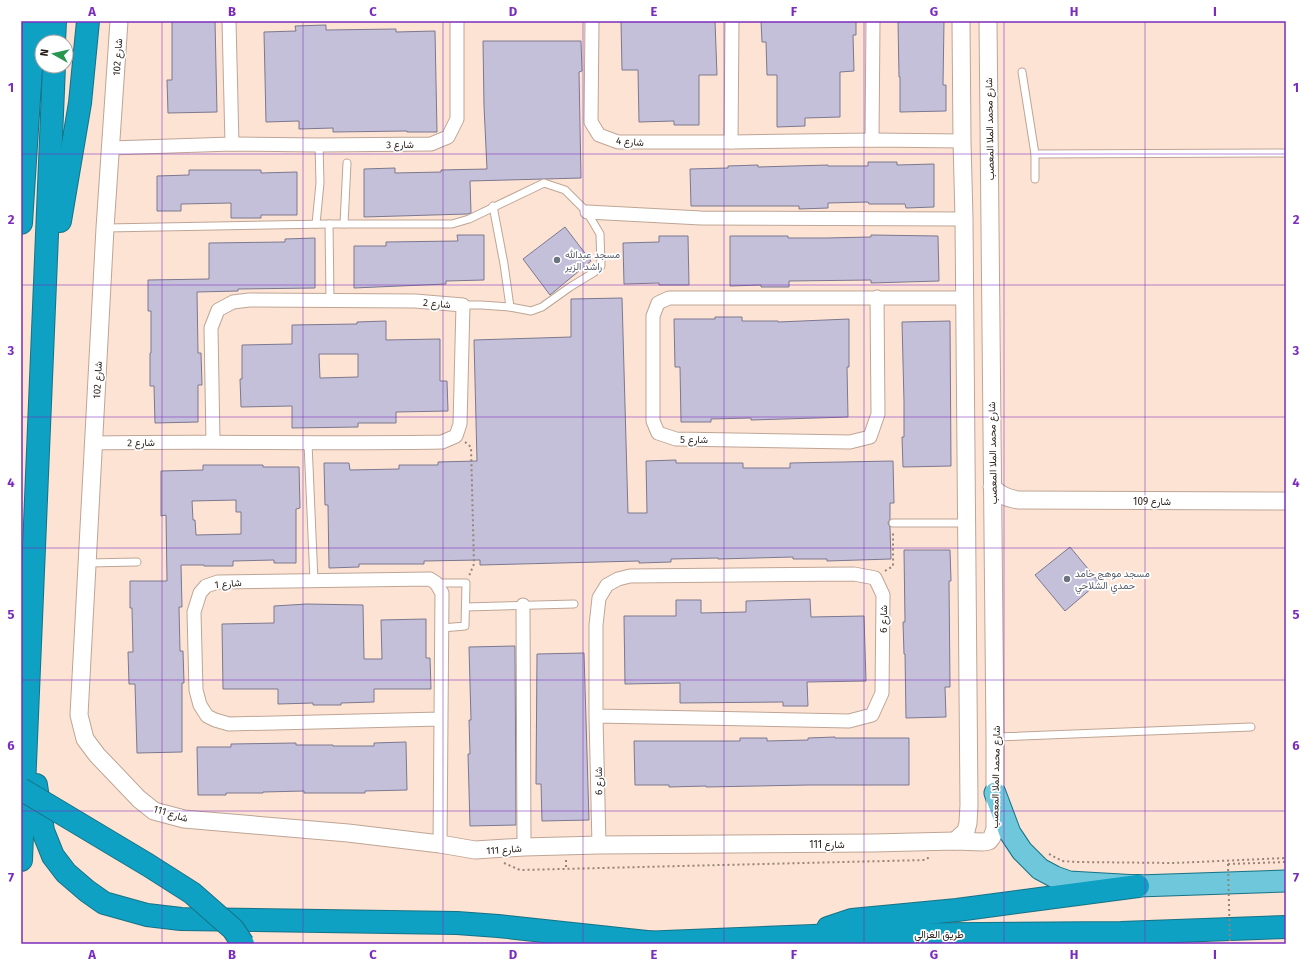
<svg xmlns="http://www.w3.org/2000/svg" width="1307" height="965" font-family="'Fira Sans',Vazirmatn,sans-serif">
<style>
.building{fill:#c4c0da;stroke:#7c788f;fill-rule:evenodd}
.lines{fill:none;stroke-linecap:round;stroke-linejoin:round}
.service-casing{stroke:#bea596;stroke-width:9}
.minor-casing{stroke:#bea596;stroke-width:15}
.tertiary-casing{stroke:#bea596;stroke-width:19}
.primary-casing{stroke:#167286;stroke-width:23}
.motorway-casing{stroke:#167286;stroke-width:24}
.path{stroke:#968479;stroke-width:2;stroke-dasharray:2 3;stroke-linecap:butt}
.service{stroke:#fff;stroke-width:7}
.minor{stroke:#fff;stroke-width:13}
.tertiary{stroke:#fff;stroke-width:17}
.primary{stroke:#6fc7db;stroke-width:21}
.motorway{stroke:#0fa1c3;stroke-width:22}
.motorway-bridge-casing{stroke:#167286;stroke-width:24;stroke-linecap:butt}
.path-bridge{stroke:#968479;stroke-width:2;stroke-dasharray:2 3;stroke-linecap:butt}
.motorway-bridge{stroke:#0fa1c3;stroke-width:22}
.grid{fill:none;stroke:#7b2cbf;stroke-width:1;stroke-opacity:0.55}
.worship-dot{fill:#6b7280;stroke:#fff;stroke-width:1.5}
.labels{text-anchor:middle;stroke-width:3.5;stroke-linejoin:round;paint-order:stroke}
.street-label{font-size:10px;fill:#241a15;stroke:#fff}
.worship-label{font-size:10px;fill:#5b616d;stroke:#fff;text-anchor:start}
.neatline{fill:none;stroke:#7b2cbf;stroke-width:1.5}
.grid-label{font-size:13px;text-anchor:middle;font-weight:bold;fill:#7b2cbf}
</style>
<rect width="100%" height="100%" fill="#fde3d3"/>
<g class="building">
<polygon points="172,21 215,21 217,112 168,113 167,80 172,80"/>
<polygon points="621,21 715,21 717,75 699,75 699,125 674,125 674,121 639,122 638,70 622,70"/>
<polygon points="761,21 856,21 856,35 853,35 854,71 840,72 840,117 805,118 805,126 777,127 777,75 767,75 766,42 762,42"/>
<polygon points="898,21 944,21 943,85 946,85 946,111 900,112 900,77 899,77"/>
<polygon points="326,25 326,30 396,29 396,32 435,31 437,132 407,132 407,131 333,132 333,128 299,129 299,121 266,122 264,32 296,31 295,26"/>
<polygon points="483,41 581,41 582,71 579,72 581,178 470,181 471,213 467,214 364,217 364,169 395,168 395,173 441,172 441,170 487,169 484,106"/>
<polygon points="868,162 897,162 897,165 934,164 934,207 906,208 905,204 869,204 868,202 828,203 828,208 799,209 799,206 691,206 690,169 728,168 728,166 758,165 758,167 828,165 828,166 868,166"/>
<polygon points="189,170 261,170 261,173 297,172 297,215 261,215 261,218 231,218 231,203 181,204 181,211 157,211 157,176 189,175"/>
<polygon points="565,227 591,261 550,295 523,259"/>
<polygon points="457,235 484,235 484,280 446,281 446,284 354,288 354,246 386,246 386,242 458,241"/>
<polygon points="871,235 938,236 939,281 871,283 871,280 789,281 789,287 761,287 761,285 730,286 730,236 788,236 788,238 826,238 871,237"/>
<polygon points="659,236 688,236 689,285 659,285 659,283 624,284 623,243 659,242"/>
<polygon points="315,238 315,288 238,289 238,291 197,292 198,353 201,353 202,385 198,385 198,422 155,423 154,386 150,386 150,353 151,353 151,311 148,311 148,280 209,279 209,243 285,242 285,239"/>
<polygon points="622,298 628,513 647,513 646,461 676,460 676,463 743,463 743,468 790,468 790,463 893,461 894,503 890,503 890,519 888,523 890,527 891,559 827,561 827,559 793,559 793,557 718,559 718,558 671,559 671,562 639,563 639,561 480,565 480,560 424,561 424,564 359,564 359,567 329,568 328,505 325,505 324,463 349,463 350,470 399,469 399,465 438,465 438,462 477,461 474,340 571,337 571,299"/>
<polygon points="715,317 742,317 742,321 778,321 778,322 849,319 849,367 847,367 848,417 751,420 751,418 711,419 711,422 681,422 680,367 675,367 674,319 715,319"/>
<path d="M 386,321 L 386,340 L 440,339 L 440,381 L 447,381 L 448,411 L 396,412 L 396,423 L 358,423 L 358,427 L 292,428 L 292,406 L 241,407 L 240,379 L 242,379 L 242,345 L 292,344 L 292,325 L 357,324 L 357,322 ZM 319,354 L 358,354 L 358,377 L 320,378 Z"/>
<polygon points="950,321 951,466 903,467 902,437 904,437 904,402 902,322"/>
<path d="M 203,465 L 263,465 L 263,467 L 299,467 L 300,508 L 296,509 L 296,563 L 274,563 L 274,560 L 233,561 L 233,566 L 204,566 L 204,565 L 181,565 L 182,607 L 179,607 L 180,651 L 183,651 L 184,683 L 182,683 L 182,752 L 137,753 L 135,684 L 129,684 L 128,652 L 133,652 L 132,608 L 130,608 L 130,581 L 167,581 L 166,515 L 161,516 L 161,471 L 203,470 ZM 236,500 L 236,512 L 241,512 L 241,534 L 196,535 L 195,520 L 193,520 L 192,501 Z"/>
<polygon points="1070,547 1099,582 1065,611 1035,575"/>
<polygon points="904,550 950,550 951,581 949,581 950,687 945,687 946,717 906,718 905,654 904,654 903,622 905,622"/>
<polygon points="810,599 811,617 864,616 866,681 807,682 808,706 783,706 783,702 680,703 680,683 625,684 624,616 676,616 676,600 701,600 701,613 746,612 746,601"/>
<polygon points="307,604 363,605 364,659 382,659 381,620 426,619 426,658 430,658 431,689 374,689 374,702 341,703 341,705 313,705 313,703 278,704 278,689 223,689 222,624 274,623 274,606"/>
<polygon points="515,646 516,825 470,826 468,754 470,754 469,720 471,720 469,647"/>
<polygon points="584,653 589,820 542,821 541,784 536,784 537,654"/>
<polygon points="835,737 835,738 909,738 909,785 808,785 706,787 706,786 669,787 669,785 635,785 634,741 740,741 740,738 767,738 767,741 808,740 808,738"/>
<polygon points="406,742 407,790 365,791 365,793 304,793 304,791 263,792 263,793 226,793 226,795 198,795 197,747 231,747 231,744 296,743 296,745 333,745 333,746 374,746 374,743"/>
</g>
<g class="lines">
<defs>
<g id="service">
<polyline points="1022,72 1035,154 1035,179"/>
<polyline points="1035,154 1286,153"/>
<polyline points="493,206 504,264 510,307"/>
<polyline points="316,224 320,183 319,145"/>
<polyline points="329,224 330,299"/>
<polyline points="344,224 347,163"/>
<polyline points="106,228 329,224 452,224 469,219 544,183 565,190 587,212 600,234 601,266 593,273 570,287 542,307 531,311 510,307 481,305 463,305"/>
<polyline points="308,443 314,581"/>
<polyline points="893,523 966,523"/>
<polyline points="88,563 137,562"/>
<polyline points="436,583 466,583 465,626 442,628"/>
<polyline points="466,607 574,604"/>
<polyline points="996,737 1251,727"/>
</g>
<g id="minor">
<polyline points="229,21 232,144"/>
<polyline points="592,21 591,122 599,135 618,142 731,142 872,140 962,141"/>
<polyline points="872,140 873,21"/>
<polyline points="731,142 732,21"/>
<polyline points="111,148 232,144 319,145 431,144 448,137 457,119 457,21"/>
<polyline points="587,212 701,218 964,219"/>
<polyline points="877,297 878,414 870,437 850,442 676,439 658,433 653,421 653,316 658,303 669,298 964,298"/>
<path d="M 94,443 C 210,441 326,444 442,442 L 456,436 L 460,424 L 463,305 L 415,301 L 249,300 L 233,302 L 218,310 L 211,328 L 213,441"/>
<polyline points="523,605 524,847"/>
<polyline points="596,716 849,721 872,715 882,693 883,595 875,578 854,574 630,576 618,579 607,585 599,598 596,625 596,716 599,845"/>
<polyline points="440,844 442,593 436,583 430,579 218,582 206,586 200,593 194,612 196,690 200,705 207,716 215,720 229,724 441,719"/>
</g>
<g id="tertiary">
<polyline points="119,21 105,228 79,715 85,739 97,755 139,799 154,811 184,819 348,833 440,844 475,850 524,847 599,845 873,843 955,841 983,842 989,841 992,837 995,829 995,737 988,21"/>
<path d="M 992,487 C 1000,495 1007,498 1018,500 L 1286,501"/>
<polyline points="955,841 966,831 968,823 969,805 964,219 962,141 961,21"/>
</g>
<polyline id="primary" points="995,793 1010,833 1022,851 1040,869 1055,877 1069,882 1138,886 1286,881"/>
<g id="motorway">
<polyline points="54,42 55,21"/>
<polyline points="60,221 80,103 88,21"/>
<polyline points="21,223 34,21"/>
<polyline points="36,785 43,831 53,856 66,873 87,891 104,903 147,915 181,919 457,923 498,926 656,943"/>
<polyline points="21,860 54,66"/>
<polyline points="828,928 852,920 957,910 1138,886"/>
<polyline points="641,943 839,935 1121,933 1286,927"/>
</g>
</defs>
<use href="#service" class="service-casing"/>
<use href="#minor" class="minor-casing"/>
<use href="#tertiary" class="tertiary-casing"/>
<use href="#primary" class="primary-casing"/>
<use href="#motorway" class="motorway-casing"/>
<g class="path">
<polyline points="465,442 471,447 474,564 469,576"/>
<polyline points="885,571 893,566 893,532"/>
<polyline points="1049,854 1062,861 1076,862 1174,863 1286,858"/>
<polyline points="566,860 566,869"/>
<polyline points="504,863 520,870 925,860 931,856"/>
<polyline points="1228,864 1286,862"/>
</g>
<use href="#service" class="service"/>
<use href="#minor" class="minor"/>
<use href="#tertiary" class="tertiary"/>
<use href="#primary" class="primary"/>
<use href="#motorway" class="motorway"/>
<defs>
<polyline id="motorway-bridge" points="21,789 148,865 192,893 233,929 243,944"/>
</defs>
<use href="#motorway-bridge" class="motorway-bridge-casing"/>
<polyline class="path-bridge" points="1228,864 1230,944"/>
<use href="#motorway-bridge" class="motorway-bridge"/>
</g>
<path class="grid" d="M 162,21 L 162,944M 303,21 L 303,944M 443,21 L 443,944M 583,21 L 583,944M 724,21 L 724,944M 864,21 L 864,944M 1004,21 L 1004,944M 1145,21 L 1145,944M 21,154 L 1286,154M 21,285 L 1286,285M 21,417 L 1286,417M 21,548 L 1286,548M 21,680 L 1286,680M 21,811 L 1286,811"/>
<g class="worship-dot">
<circle cx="557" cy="260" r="4"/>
<circle cx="1067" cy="579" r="4"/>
</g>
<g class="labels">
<g class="street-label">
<text transform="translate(117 57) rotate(-86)" y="4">شارع 102</text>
<text transform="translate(989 129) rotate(-91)" y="4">شارع محمد الملا المعصب</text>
<text transform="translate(630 141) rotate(4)" y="4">شارع 4</text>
<text transform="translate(400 144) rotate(-1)" y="4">شارع 3</text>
<text transform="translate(437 303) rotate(5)" y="4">شارع 2</text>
<text transform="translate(97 380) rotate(-87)" y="4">شارع 102</text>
<text transform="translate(694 439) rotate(1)" y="4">شارع 5</text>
<text transform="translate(141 442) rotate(-1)" y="4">شارع 2</text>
<text transform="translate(992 453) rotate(-91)" y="4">شارع محمد الملا المعصب</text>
<text x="1152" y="505">شارع 109</text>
<text transform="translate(228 583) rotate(-5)" y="4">شارع 1</text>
<text transform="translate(883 619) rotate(-89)" y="4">شارع 6</text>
<text transform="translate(995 777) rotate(-89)" y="4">شارع محمد الملا المعصب</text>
<text transform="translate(598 781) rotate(-91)" y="4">شارع 6</text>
<text transform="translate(171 813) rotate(17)" y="4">شارع 111</text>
<text x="827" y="848">شارع 111</text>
<text transform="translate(504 849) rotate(-4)" y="4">شارع 111</text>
<text x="939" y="938">طريق الغزالي</text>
</g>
<g class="worship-label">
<text x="565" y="258">مسجد عبدالله<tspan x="565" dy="12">راشد الزير</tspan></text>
<text x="1075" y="577">مسجد موهج حامد<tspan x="1075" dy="12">حمدي الشلاحي</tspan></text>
</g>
</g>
<rect width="1307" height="965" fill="none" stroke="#ffffff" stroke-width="44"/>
<g transform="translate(54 54) rotate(278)"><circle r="19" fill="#ffffff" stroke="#a7a3a1"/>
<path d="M0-3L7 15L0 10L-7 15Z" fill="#269650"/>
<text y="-6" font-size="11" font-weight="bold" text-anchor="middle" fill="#241a15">N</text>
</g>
<rect x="22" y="22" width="1263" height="921" class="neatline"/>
<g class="grid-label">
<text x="92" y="16">A</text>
<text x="232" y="16">B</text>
<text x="373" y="16">C</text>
<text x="513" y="16">D</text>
<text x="654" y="16">E</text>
<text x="794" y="16">F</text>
<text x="934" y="16">G</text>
<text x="1074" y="16">H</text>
<text x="1215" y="16">I</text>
<text x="11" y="92">1</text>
<text x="1296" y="92">1</text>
<text x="11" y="224">2</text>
<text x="1296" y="224">2</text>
<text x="11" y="355">3</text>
<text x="1296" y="355">3</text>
<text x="11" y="487">4</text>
<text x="1296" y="487">4</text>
<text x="11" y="619">5</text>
<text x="1296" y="619">5</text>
<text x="11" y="750">6</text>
<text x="1296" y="750">6</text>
<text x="11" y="882">7</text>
<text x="1296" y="882">7</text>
<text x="92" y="959">A</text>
<text x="232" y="959">B</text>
<text x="373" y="959">C</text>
<text x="513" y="959">D</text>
<text x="654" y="959">E</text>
<text x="794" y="959">F</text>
<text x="934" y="959">G</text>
<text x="1074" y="959">H</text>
<text x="1215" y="959">I</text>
</g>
</svg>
